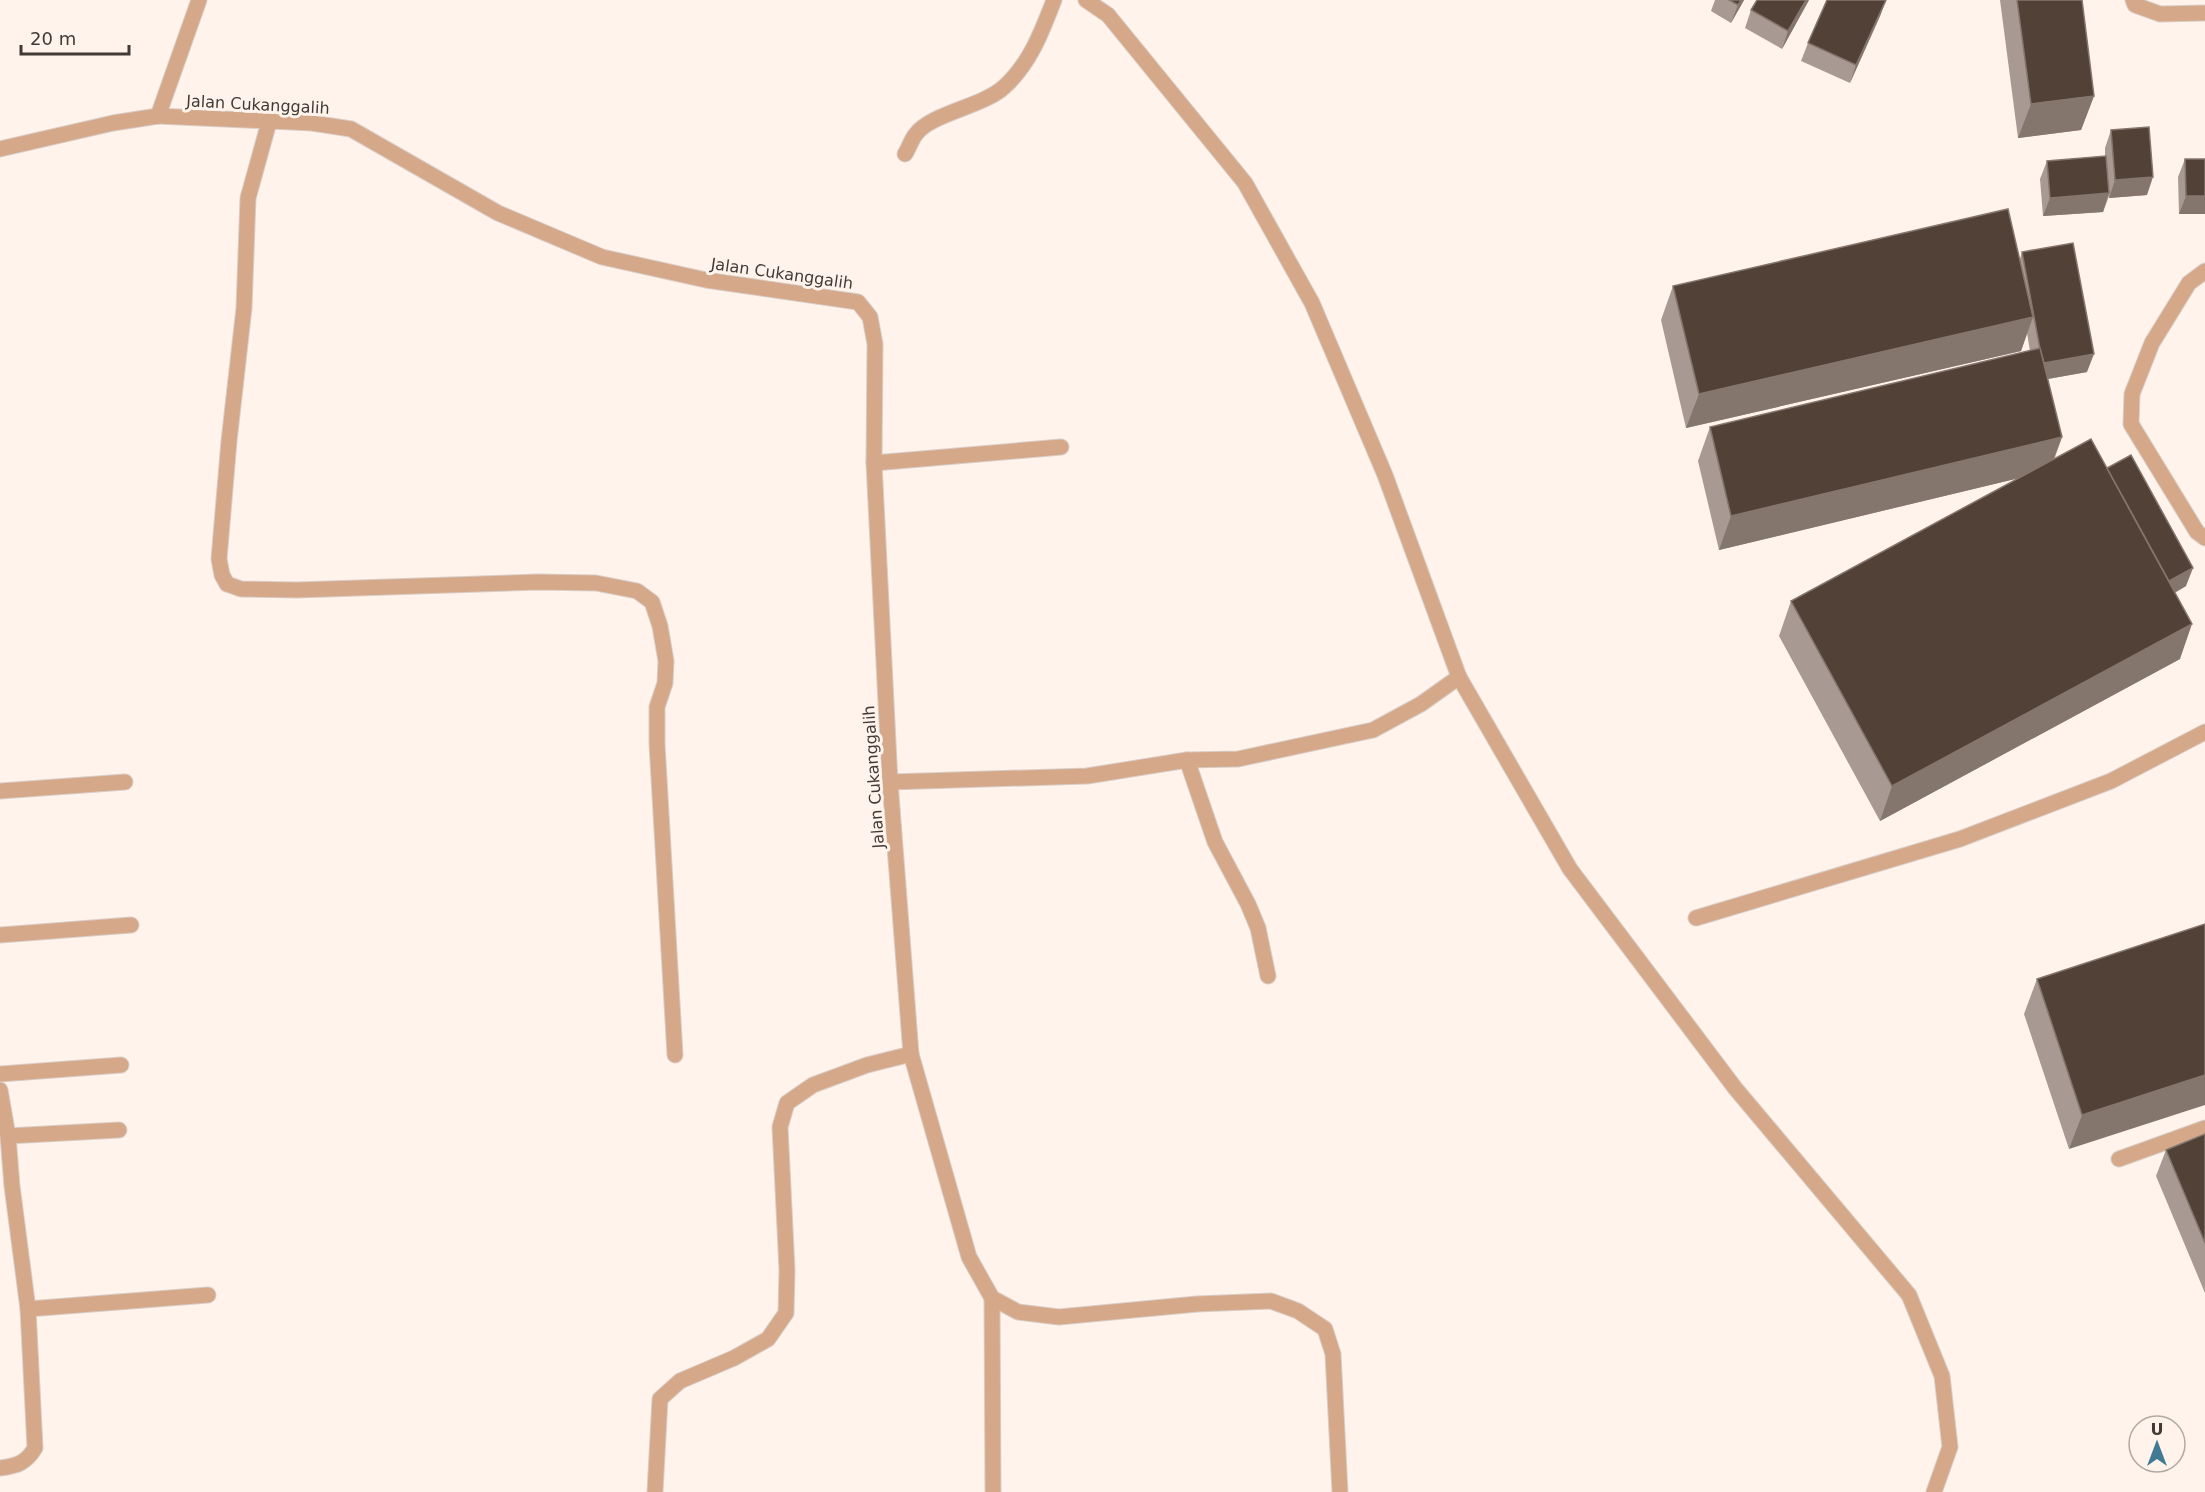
<svg xmlns="http://www.w3.org/2000/svg" width="2205" height="1492" font-family="'DejaVu Sans',sans-serif">
<style>
.lines{fill:none;stroke-linecap:round;stroke-linejoin:round}
.service-casing{stroke:#d9cec7;stroke-width:17}
.minor-casing{stroke:#d9cec7;stroke-width:17}
.tertiary-casing{stroke:#d9cec7;stroke-width:17}
.service{stroke:#d4a889;stroke-width:15}
.minor{stroke:#d4a889;stroke-width:15}
.tertiary{stroke:#d4a889;stroke-width:15}
.wall{fill:#a89a92}
.shaded-wall{fill:#85766d}
.building{fill:#514137;stroke:#85766d;stroke-width:1.5}
.labels{text-anchor:middle;stroke-width:6;stroke-linejoin:round;paint-order:stroke}
.street-label{font-size:16px;fill:#423a35;stroke:#fff3ec}
</style>
<rect width="100%" height="100%" fill="#fff3ec"/>
<g class="lines">
<defs>
<g id="service">
<polyline points="2133,0 2135,5 2160,14 2205,13"/>
<polyline points="2205,271 2189,283 2152,343 2132,394 2131,424 2197,532 2205,538"/>
<polyline points="1696,918 1960,839 2111,781 2205,732"/>
</g>
<g id="minor">
<polyline points="1086,0 1108,15 1245,183 1312,303 1385,475 1459,677 1570,869 1735,1088 1909,1295 1942,1376 1950,1447 1934,1492"/>
<polyline points="158,116 312,123 351,129 498,213 602,257 706,280 858,302 870,317 875,344 874,463 890,782 911,1054 969,1257 992,1298 993,1492"/>
<polyline points="269,122 248,198 244,308 229,441 219,559 222,575 227,584 241,589 297,590 538,582 596,583 637,591 652,602 660,626 666,661 665,683 657,707 657,744 675,1055"/>
<path d="M 905,154 C 909,148 911,140 916,134 C 930,114 984,106 1004,87 C 1030,64 1042,31 1054,0"/>
<polyline points="874,463 1061,447"/>
<polyline points="1187,760 1215,842 1248,904 1258,928 1268,976"/>
<polyline points="890,782 1087,776 1187,760 1238,759 1373,730 1421,704 1459,677"/>
<polyline points="0,791 125,782"/>
<polyline points="0,935 131,925"/>
<polyline points="0,1074 121,1065"/>
<path d="M 0,1090 L 8,1136 L 12,1186 L 28,1309 L 35,1448 C 26,1463 17,1466 0,1468"/>
<polyline points="8,1136 119,1130"/>
<polyline points="2119,1159 2205,1128"/>
<polyline points="992,1298 1018,1312 1059,1317 1197,1304 1271,1301 1298,1311 1325,1329 1333,1354 1340,1492"/>
<polyline points="28,1309 208,1295"/>
<polyline points="655,1492 660,1399 680,1381 734,1358 768,1339 786,1313 787,1270 780,1127 787,1103 813,1085 867,1065 911,1054"/>
</g>
<polyline id="tertiary" points="0,149 113,123 158,116 199,0"/>
</defs>
<use href="#service" class="service-casing"/>
<use href="#minor" class="minor-casing"/>
<use href="#tertiary" class="tertiary-casing"/>
<use href="#service" class="service"/>
<use href="#minor" class="minor"/>
<use href="#tertiary" class="tertiary"/>
</g>
<g class="wall">
<polygon points="1715,0 1744,0 1731,23 1711,11"/>
<polygon points="1809,0 1782,49 1745,28 1751,10"/>
<polygon points="1886,0 1880,16 1850,83 1801,61 1808,43"/>
<polygon points="2000,0 2082,0 2094,96 2081,130 2018,138"/>
<polygon points="2111,130 2147,195 2109,198 2109,196 2103,212 2043,216 2040,179 2047,161 2105,156 2105,148"/>
<polygon points="2185,159 2205,159 2205,214 2179,214 2178,177"/>
<polygon points="2022,252 2087,372 2048,379 2062,437 2054,460 2107,468 2186,586 2175,593 2180,659 1880,821 1779,636 1791,601 2019,478 1719,550 1698,461 1710,427 2030,351 2027,333 2021,351 1686,428 1661,320 1673,286 2020,259"/>
<polygon points="2205,924 2069,1149 2024,1014 2037,979"/>
<polygon points="2205,1134 2205,1293 2156,1176 2166,1150"/>
</g>
<g class="shaded-wall">
<polygon points="1741,0 1744,0 1731,23 1738,5"/>
<polygon points="1806,0 1809,0 1782,49 1788,31"/>
<polygon points="1886,0 1880,16 1850,83 1856,65"/>
<polygon points="2094,96 2081,130 2018,138 2031,104"/>
<polygon points="2153,177 2147,195 2109,198 2115,180"/>
<polygon points="2109,193 2103,212 2043,216 2050,198"/>
<polygon points="2186,196 2205,196 2205,214 2179,214"/>
<polygon points="2033,317 2021,351 1686,428 1699,394"/>
<polygon points="2094,354 2087,372 2036,381 2042,363"/>
<polygon points="2062,437 2049,471 1719,550 1731,516"/>
<polygon points="2193,568 2186,586 2159,601 2165,583"/>
<polygon points="2192,624 2180,659 1880,821 1892,786"/>
<polygon points="2205,1075 2205,1105 2069,1149 2082,1115"/>
</g>
<g class="building">
<polygon points="1729,0 1741,0 1738,5"/>
<polygon points="1757,0 1806,0 1788,31 1751,10"/>
<polygon points="1827,0 1886,0 1856,65 1808,43"/>
<polygon points="2017,0 2082,0 2094,96 2031,104"/>
<polygon points="2149,127 2153,177 2115,180 2111,130"/>
<polygon points="2106,156 2109,193 2050,198 2047,161"/>
<polygon points="2185,159 2205,159 2205,196 2186,196"/>
<polygon points="2008,209 2033,317 1699,394 1673,286"/>
<polygon points="2073,243 2094,354 2044,363 2040,349 2022,252"/>
<polygon points="2040,348 2062,437 1731,516 1710,427"/>
<polygon points="2091,439 2192,624 1892,786 1791,601"/>
<polygon points="2131,455 2193,568 2169,581 2107,468"/>
<polygon points="2205,924 2205,1075 2082,1115 2037,979"/>
<polygon points="2205,1134 2205,1243 2166,1150"/>
</g>
<g class="labels">
<g class="street-label">
<text transform="translate(258 104) rotate(3)" y="6">Jalan Cukanggalih</text>
<text transform="translate(782 273) rotate(8)" y="6">Jalan Cukanggalih</text>
<text transform="translate(873 777) rotate(-94)" y="6">Jalan Cukanggalih</text>
</g>
</g>
<g transform="translate(2157 1444)"><circle r="28" fill="#fff3ec" stroke="#b3a9a3" stroke-width="1.5"/>
<path d="M0-4.5L10 22L0 15L-10 22Z" fill="#407a93"/>
<text y="-9" font-size="16" font-weight="bold" text-anchor="middle" fill="#423a35">U</text>
</g>
<path d="M21 45v9h108v-9" fill="none" stroke="#423a35" stroke-width="3"/>
<text x="30" y="45" font-size="18" fill="#423a35" stroke="#fff3ec" stroke-width="4.5" paint-order="stroke">20 m</text>
</svg>
